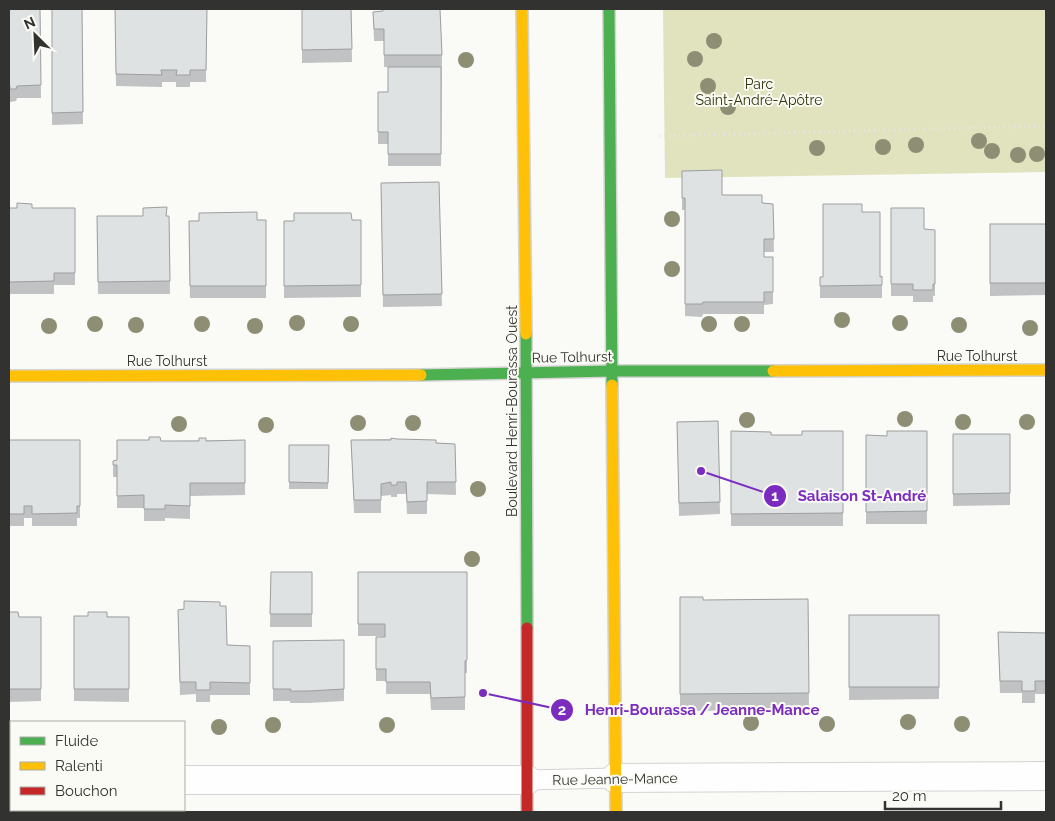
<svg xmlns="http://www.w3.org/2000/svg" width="1055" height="821" font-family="Raleway,sans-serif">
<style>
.green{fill:#e0e3be}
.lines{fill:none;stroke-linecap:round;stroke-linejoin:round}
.lane-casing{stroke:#d4d4d2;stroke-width:21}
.street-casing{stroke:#d4d4d2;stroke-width:30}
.fast-casing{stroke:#d4d4d2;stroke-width:14}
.slow-casing{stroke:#d4d4d2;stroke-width:14}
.jam-casing{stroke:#d4d4d2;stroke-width:14}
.path{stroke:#e6e6e5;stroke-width:3;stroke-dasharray:1 4;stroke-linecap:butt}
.lane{stroke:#fefefe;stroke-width:19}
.street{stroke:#fefefe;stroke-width:28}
.fast{stroke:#4caf50;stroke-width:11}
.slow{stroke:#ffc107;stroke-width:11}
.jam{stroke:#c62828;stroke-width:11}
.tree{fill:#8d8e74}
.wall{fill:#c0c2c3}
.building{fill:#dfe2e3;stroke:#9c9e9f}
.labels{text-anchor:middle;stroke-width:4;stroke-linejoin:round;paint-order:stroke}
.park-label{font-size:14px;fill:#333609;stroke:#fbfbf6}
.street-label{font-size:14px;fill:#323331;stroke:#fbfbf6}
.leader{fill:none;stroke:#7b2cbf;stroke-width:2}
.callout-dot{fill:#7b2cbf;stroke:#fbfbf6;stroke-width:2}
.mark-label{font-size:15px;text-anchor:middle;font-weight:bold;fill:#fff}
.callout-label{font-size:15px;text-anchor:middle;font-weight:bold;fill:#7b2cbf;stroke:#fbfbf6;stroke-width:4;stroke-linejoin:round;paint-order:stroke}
</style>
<rect width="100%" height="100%" fill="#fafaf7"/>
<polygon class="green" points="663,9 1046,9 1046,172 665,178"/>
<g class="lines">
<defs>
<polyline id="lane" points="527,780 615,778"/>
<g id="street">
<polyline points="615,778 1046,776"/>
<polyline points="9,780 11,780"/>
<polyline points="184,780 527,780"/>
</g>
<g id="fast">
<polyline points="609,9 612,385"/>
<polyline points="526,334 527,628"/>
<polyline points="421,375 612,371 773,371"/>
</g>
<g id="slow">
<polyline points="522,9 526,334"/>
<polyline points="773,371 1046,370"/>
<polyline points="9,376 421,375"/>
<polyline points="612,385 616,812"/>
</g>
<polyline id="jam" points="527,628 527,812"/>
</defs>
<use href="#lane" class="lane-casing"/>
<use href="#street" class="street-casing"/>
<use href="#fast" class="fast-casing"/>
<use href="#slow" class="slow-casing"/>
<use href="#jam" class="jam-casing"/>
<polyline class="path" points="659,136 1046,126"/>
<use href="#lane" class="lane"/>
<use href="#street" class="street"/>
<use href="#fast" class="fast"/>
<use href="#slow" class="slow"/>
<use href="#jam" class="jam"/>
</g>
<g class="tree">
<circle cx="714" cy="41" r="8"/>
<circle cx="695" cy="59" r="8"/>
<circle cx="466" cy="60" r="8"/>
<circle cx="708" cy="86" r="8"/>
<circle cx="728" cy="107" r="8"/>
<circle cx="979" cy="141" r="8"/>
<circle cx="916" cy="145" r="8"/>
<circle cx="883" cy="147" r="8"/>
<circle cx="817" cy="148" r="8"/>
<circle cx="992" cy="151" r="8"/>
<circle cx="1037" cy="154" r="8"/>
<circle cx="1018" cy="155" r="8"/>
<circle cx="672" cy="219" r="8"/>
<circle cx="672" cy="269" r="8"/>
<circle cx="842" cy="320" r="8"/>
<circle cx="297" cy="323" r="8"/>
<circle cx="900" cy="323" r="8"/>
<circle cx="95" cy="324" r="8"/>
<circle cx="202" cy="324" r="8"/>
<circle cx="351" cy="324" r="8"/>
<circle cx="709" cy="324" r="8"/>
<circle cx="742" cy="324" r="8"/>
<circle cx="136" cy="325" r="8"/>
<circle cx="959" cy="325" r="8"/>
<circle cx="49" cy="326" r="8"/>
<circle cx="255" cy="326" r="8"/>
<circle cx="1030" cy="328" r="8"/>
<circle cx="905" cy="419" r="8"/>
<circle cx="747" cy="420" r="8"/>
<circle cx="963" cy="422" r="8"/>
<circle cx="1027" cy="422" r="8"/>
<circle cx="358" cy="423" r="8"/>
<circle cx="413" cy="423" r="8"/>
<circle cx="179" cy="424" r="8"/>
<circle cx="266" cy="425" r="8"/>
<circle cx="478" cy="489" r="8"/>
<circle cx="472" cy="559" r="8"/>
<circle cx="908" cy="722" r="8"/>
<circle cx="751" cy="723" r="8"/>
<circle cx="827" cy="724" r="8"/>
<circle cx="962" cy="724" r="8"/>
<circle cx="273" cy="725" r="8"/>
<circle cx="387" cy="725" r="8"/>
<circle cx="219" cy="727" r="8"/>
</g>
<g class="wall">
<polygon points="9,9 40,9 41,98 17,98 16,101 10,102 10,98 9,98"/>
<polygon points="52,9 82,9 83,124 52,125"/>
<polygon points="115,9 207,9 206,82 190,82 190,87 176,87 176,82 162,82 162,87 116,86"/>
<polygon points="302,9 351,9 352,62 302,63"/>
<polygon points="373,12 442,55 441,166 388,166 388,144 378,144 378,104 388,92 388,67 384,67 384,41 374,41"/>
<polygon points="682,171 722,195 762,203 773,204 774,252 764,252 764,257 773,257 773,304 764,305 764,314 703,314 702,317 685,316 685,210 682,210"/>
<polygon points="439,182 442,306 383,307 381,183"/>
<polygon points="9,208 75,208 75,285 54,285 54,294 9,294"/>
<polygon points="891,208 924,229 935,230 935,296 933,296 933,302 913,302 913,296 891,296"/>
<polygon points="862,212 880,277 882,276 882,298 820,298 820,277 823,277"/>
<polygon points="294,213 352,220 361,220 361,297 284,298 284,221 294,221"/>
<polygon points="97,216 169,216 170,294 98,294"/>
<polygon points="266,220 266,298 190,298 189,221"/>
<polygon points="990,224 1046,224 1046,295 990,296"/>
<polygon points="718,421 720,514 679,516 677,422"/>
<polygon points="731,431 771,435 802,435 843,431 843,526 731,526"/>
<polygon points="927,431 927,524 866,524 866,435 887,436"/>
<polygon points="953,434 1010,434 1010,505 953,506"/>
<polygon points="397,439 436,443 455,444 456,495 427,494 427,514 407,514 406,494 397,494 397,497 391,497 391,495 381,496 381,513 354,513 351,440"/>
<polygon points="9,440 80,440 80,518 77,518 77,526 32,526 32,518 24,518 24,526 9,526"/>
<polygon points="245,440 245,495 190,496 190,519 165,518 165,521 144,521 144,508 117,508 117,477 113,477 113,461 117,460 161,441"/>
<polygon points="289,445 329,445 328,489 289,489"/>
<polygon points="271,572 312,572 312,627 270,627"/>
<polygon points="358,572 467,572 467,673 465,673 465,710 431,710 430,694 386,694 386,681 376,681 376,637 385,636 358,636"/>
<polygon points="680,597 703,600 808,599 809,710 680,711"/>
<polygon points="184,601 220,606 227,645 250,646 250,695 210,695 210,702 196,702 196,694 180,695 178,610 184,609"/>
<polygon points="9,612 19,617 41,617 41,701 9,702"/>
<polygon points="849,615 939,615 939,699 849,700"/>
<polygon points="74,616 129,617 129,702 74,701"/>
<polygon points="998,632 1046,633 1046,694 1035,694 1035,703 1022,703 1022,693 1000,693"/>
<polygon points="344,640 344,701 309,703 290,703 290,701 273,701 273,641"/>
</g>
<g class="building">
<polygon points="9,9 40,9 41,85 17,86 16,89 10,89 10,86 9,86"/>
<polygon points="52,9 82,9 83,112 52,113"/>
<polygon points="115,9 207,9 206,70 190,70 190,75 176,75 177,70 161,70 162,75 116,74"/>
<polygon points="302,9 351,9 352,49 302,50"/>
<polygon points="383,9 440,9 442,55 384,55 384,29 374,29 373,12 383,11"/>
<polygon points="388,67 441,67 441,154 388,154 388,132 378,132 378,92 388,92"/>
<polygon points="722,170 722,195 762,195 762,203 773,204 774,239 764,239 764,257 773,257 773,292 764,292 764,302 703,302 702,304 685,304 685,198 682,198 682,171"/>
<polygon points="439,182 442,294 383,295 381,183"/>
<polygon points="17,203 32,204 32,208 75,208 75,273 54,273 54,281 9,282 9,208 17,208"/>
<polygon points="823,204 862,204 862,212 880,212 880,277 882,276 882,285 820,286 820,277 823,277"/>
<polygon points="167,207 166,216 169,216 170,281 98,282 97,216 143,216 143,208"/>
<polygon points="891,208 924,208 924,229 935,230 935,284 933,284 933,290 913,290 913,284 891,284"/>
<polygon points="257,212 257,220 266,220 266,286 190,286 189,221 199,221 199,213"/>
<polygon points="294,213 351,213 352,220 361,220 361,285 284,286 284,221 294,221"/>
<rect x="990" y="224" width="56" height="59"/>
<polygon points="718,421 720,502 679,503 677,422"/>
<polygon points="731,431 771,432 771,435 802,435 802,431 843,431 843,513 731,514"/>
<polygon points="887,431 927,431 927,511 866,512 866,435 887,436"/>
<polygon points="953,434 1010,434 1010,493 953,494"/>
<polygon points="149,437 160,437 161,441 199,441 199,438 206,438 206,441 245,440 245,483 190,483 190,506 165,505 165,509 144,509 144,495 117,496 117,465 113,465 113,461 117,460 117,440 149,440"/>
<polygon points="391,438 397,439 436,440 436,443 455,444 456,482 427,482 427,501 407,502 406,482 397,482 397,485 391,485 391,482 381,484 381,500 354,500 351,440 391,440"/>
<polygon points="9,440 80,440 80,506 77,506 77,513 32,514 32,506 24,506 24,514 9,514"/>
<polygon points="289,445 329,445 328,483 289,482"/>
<polygon points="271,572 312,572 312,614 270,614"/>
<polygon points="358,572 467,572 467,660 465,661 465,697 431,698 430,682 386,682 386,669 376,669 376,637 385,637 385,624 358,624"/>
<polygon points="680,597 703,597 703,600 808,599 809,693 680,694"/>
<polygon points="184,601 220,602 220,606 226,606 227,645 250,646 250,683 210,682 210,690 196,690 196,682 180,682 178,610 184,609"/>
<polygon points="9,612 18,612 19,617 41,617 41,689 9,689"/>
<polygon points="88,612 107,612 107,617 129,617 129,689 74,689 74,616 88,616"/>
<rect x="849" y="615" width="90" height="72"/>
<polygon points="998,632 1046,633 1046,681 1035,681 1035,691 1022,691 1022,681 1000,681"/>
<polygon points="344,640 344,689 309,691 290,691 291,689 273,689 273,641"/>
</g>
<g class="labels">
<g class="park-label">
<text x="759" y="89">Parc<tspan x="759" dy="16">Saint-André-Apôtre</tspan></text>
</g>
<g class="street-label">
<text x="977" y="361">Rue Tolhurst</text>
<text transform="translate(572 357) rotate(-1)" y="5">Rue Tolhurst</text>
<text x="167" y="366">Rue Tolhurst</text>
<text transform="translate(512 411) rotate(-90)" y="5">Boulevard Henri-Bourassa Ouest</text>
<text transform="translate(615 779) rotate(-1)" y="5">Rue Jeanne-Mance</text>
</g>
</g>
<path class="leader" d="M701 471L775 496M483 693L562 710"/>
<g class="callout-dot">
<circle cx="701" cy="471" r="5"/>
<circle cx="483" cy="693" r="5"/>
<circle cx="775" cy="496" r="12"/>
<circle cx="562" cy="710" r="12"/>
</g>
<g class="mark-label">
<text x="775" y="501">1</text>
<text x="562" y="715">2</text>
</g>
<g class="callout-label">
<text x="862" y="501">Salaison St-André</text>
<text x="702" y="715">Henri-Bourassa / Jeanne-Mance</text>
</g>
<rect width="1055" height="821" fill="none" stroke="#323331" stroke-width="20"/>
<rect x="10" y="721" width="175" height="90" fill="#fbfbf6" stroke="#ababa7"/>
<rect x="20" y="737" width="25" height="8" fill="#4caf50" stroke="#ababa7"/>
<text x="55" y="746" font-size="15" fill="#323331">Fluide</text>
<rect x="20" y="762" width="25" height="8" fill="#ffc107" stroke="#ababa7"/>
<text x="55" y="771" font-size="15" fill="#323331">Ralenti</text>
<rect x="20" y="787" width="25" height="8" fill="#c62828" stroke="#ababa7"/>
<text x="55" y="796" font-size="15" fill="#323331">Bouchon</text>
<g transform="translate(35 35) rotate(336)" stroke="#fbfbf6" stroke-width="4" paint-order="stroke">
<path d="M0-4L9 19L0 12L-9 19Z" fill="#323331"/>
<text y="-8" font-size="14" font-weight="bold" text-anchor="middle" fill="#323331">N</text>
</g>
<path d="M885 801v8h116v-8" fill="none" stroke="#323331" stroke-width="2.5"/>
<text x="892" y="801" font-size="15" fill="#323331" stroke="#fbfbf6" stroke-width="4" paint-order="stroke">20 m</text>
</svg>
